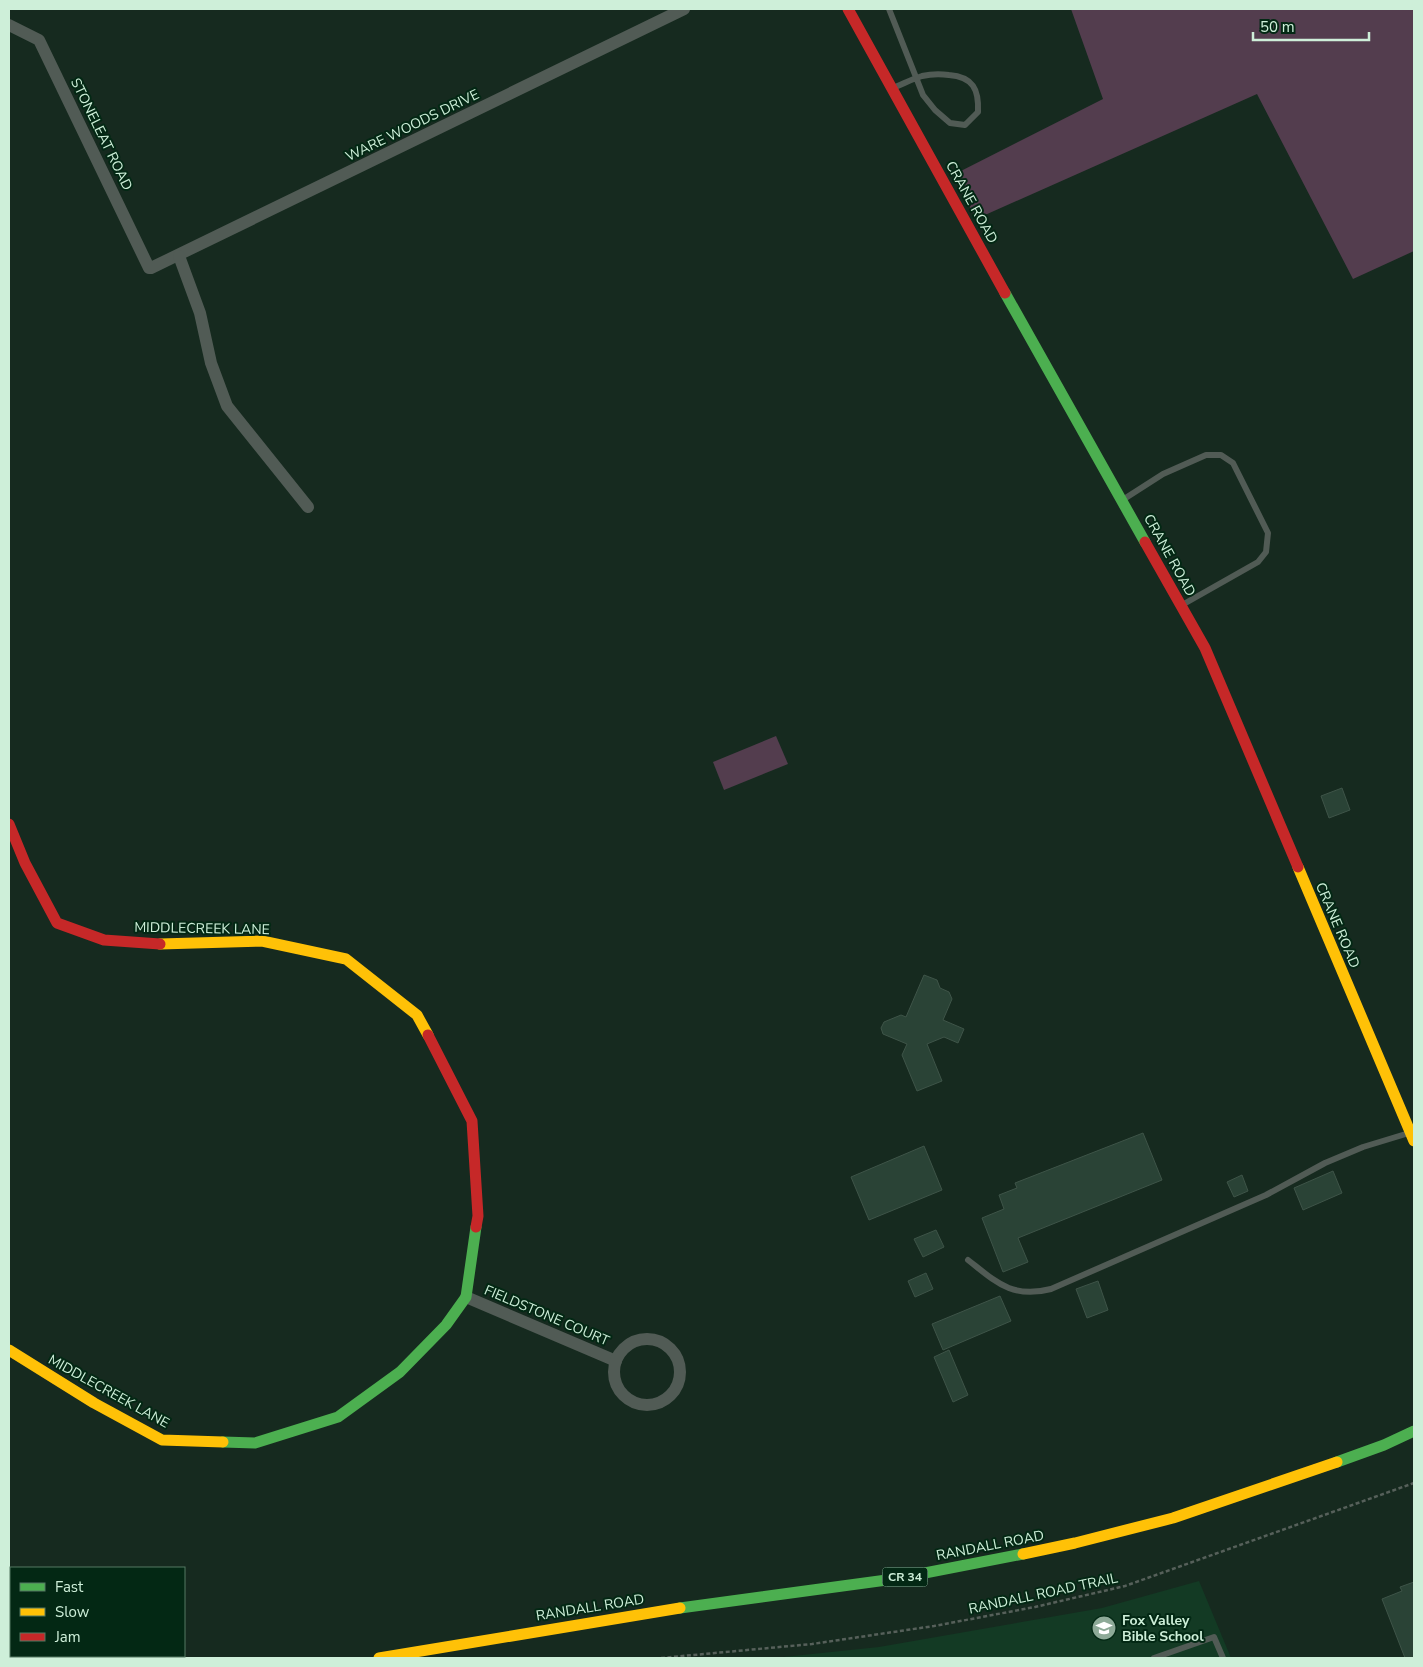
<svg xmlns="http://www.w3.org/2000/svg" width="1423" height="1667" font-family="'Nunito Sans',sans-serif">
<style>
.built{fill:#133a24}
.green{fill:#533d4e}
.building{fill:#2a4336;stroke:#3e5448}
.lines{fill:none;stroke-linecap:round;stroke-linejoin:round}
.path{stroke:#56605a;stroke-width:2.5;stroke-dasharray:4 2.5;stroke-linecap:butt}
.lane{stroke:#515b55;stroke-width:6}
.street{stroke:#515b55;stroke-width:12}
.fast{stroke:#4caf50;stroke-width:11}
.slow{stroke:#ffc107;stroke-width:11}
.jam{stroke:#c62828;stroke-width:11}
.labels{text-anchor:middle;stroke-width:4;stroke-linejoin:round;paint-order:stroke}
.shield{fill:#032814;stroke:#91b39e;stroke-width:1}
.shield-label{font-size:12px;font-weight:bold;fill:#ceefd9}
.street-label{font-size:14px;fill:#ceefd9;stroke:#032814}
.poi-label{font-size:14px;font-weight:bold;fill:#ceefd9;stroke:#032814;text-anchor:start}
</style>
<rect width="100%" height="100%" fill="#162a1f"/>
<polygon class="built" points="1199,1581 1231,1658 774,1658 879,1647 1102,1608"/>
<g class="green">
<polygon points="1071,9 1414,9 1414,251 1353,279 1257,94 976,219 953,175 1103,99"/>
<polygon points="776,736 788,764 724,790 713,762"/>
</g>
<g class="building">
<polygon points="1342,788 1350,810 1329,818 1321,796"/>
<polygon points="924,975 937,980 940,988 949,992 952,999 943,1020 964,1029 958,1043 944,1037 927,1044 942,1081 917,1091 902,1055 907,1044 883,1034 881,1028 884,1022 901,1015 906,1017"/>
<polygon points="1143,1133 1162,1180 1018,1238 1028,1262 1003,1272 982,1218 1004,1209 999,1195 1017,1188 1015,1183"/>
<polygon points="924,1146 942,1190 869,1220 851,1177"/>
<polygon points="1333,1171 1342,1193 1303,1210 1294,1188"/>
<polygon points="1242,1175 1248,1191 1234,1197 1227,1182"/>
<polygon points="936,1230 944,1247 923,1257 914,1239"/>
<polygon points="926,1273 933,1289 915,1297 908,1281"/>
<polygon points="1098,1281 1108,1310 1087,1318 1076,1289"/>
<polygon points="1000,1296 1011,1321 943,1350 932,1324"/>
<polygon points="949,1350 968,1395 953,1402 934,1357"/>
<polygon points="1414,1582 1414,1658 1405,1658 1382,1599 1402,1591 1400,1587"/>
</g>
<g class="lines">
<polyline class="path" points="661,1658 812,1644 934,1626 1035,1607 1125,1586 1414,1483"/>
<g class="lane">
<path d="M 889,9 L 923,95 L 935,110 L 950,123 L 965,125 L 978,112 C 979,89 973,77 949,75 C 941,74 931,74 922,76 C 912,79 903,84 893,88"/>
<polyline points="1124,499 1163,474 1206,455 1221,455 1233,463 1268,533 1266,552 1258,562 1182,605"/>
<path d="M 968,1260 C 996,1282 1012,1299 1051,1289 L 1266,1195 L 1325,1163 L 1363,1147 L 1409,1133"/>
<polyline points="1154,1658 1214,1637 1223,1658"/>
</g>
<g class="street">
<polyline points="9,25 39,40 149,268 151,268 684,9"/>
<polyline points="179,256 200,313 211,363 227,406 308,507"/>
<polyline points="466,1297 616,1361"/>
<circle cx="647" cy="1372" r="33"/>
</g>
<g class="fast">
<polyline points="1005,293 1145,542"/>
<polyline points="223,1442 255,1443 338,1417 400,1372 446,1325 466,1297 476,1227"/>
<polyline points="1337,1462 1384,1445 1414,1431"/>
<polyline points="680,1608 894,1579 1023,1554"/>
</g>
<g class="slow">
<polyline points="1298,867 1414,1141"/>
<polyline points="160,944 262,941 346,959 417,1015 428,1035"/>
<polyline points="9,1350 94,1403 162,1440 223,1442"/>
<polyline points="1023,1554 1075,1543 1173,1518 1337,1462"/>
<polyline points="379,1658 680,1608"/>
</g>
<g class="jam">
<polyline points="848,9 1005,293"/>
<polyline points="1145,542 1205,648 1298,867"/>
<polyline points="9,824 25,863 57,923 104,940 160,944"/>
<polyline points="428,1035 472,1121 478,1216 476,1227"/>
</g>
</g>
<defs>
<symbol id="school-disc" viewBox="-11 -11 22 22"><circle r="9.5" fill="#8eaa98" stroke="#032814"/><path d="M0-5L7-2L0 1L-7-2ZM-4 1L0 2.5L4 1V4Q0 6-4 4Z" fill="#fff"/></symbol>
</defs>
<g fill-rule="evenodd">
<use href="#school-disc" x="1090" y="1614" width="28" height="28"/>
</g>
<g class="labels">
<rect class="shield" x="882.5" y="1567.5" width="45" height="19" rx="4"/>
<g class="shield-label">
<text x="905" y="1581">CR 34</text>
</g>
<g class="street-label">
<text transform="translate(412 125) rotate(-26)" y="5">WARE WOODS DRIVE</text>
<text transform="translate(102 134) rotate(64)" y="5">STONELEAT ROAD</text>
<text transform="translate(972 202) rotate(61)" y="5">CRANE ROAD</text>
<text transform="translate(1170 555) rotate(61)" y="5">CRANE ROAD</text>
<text transform="translate(1338 925) rotate(67)" y="5">CRANE ROAD</text>
<text transform="translate(202 928) rotate(1)" y="5">MIDDLECREEK LANE</text>
<text transform="translate(547 1315) rotate(23)" y="5">FIELDSTONE COURT</text>
<text transform="translate(109 1391) rotate(29)" y="5">MIDDLECREEK LANE</text>
<text transform="translate(990 1545) rotate(-11)" y="5">RANDALL ROAD</text>
<text transform="translate(1043 1593) rotate(-12)" y="5">RANDALL ROAD TRAIL</text>
<text transform="translate(590 1607) rotate(-9)" y="5">RANDALL ROAD</text>
</g>
<g class="poi-label">
<text x="1122" y="1625">Fox Valley<tspan x="1122" dy="16">Bible School</tspan></text>
</g>
</g>
<rect width="1423" height="1667" fill="none" stroke="#ceefd9" stroke-width="20"/>
<rect x="10" y="1567" width="175" height="90" fill="#032814" stroke="#547863"/>
<rect x="20" y="1583" width="25" height="8" fill="#4caf50" stroke="#547863"/>
<text x="55" y="1592" font-size="15" fill="#ceefd9">Fast</text>
<rect x="20" y="1608" width="25" height="8" fill="#ffc107" stroke="#547863"/>
<text x="55" y="1617" font-size="15" fill="#ceefd9">Slow</text>
<rect x="20" y="1633" width="25" height="8" fill="#c62828" stroke="#547863"/>
<text x="55" y="1642" font-size="15" fill="#ceefd9">Jam</text>
<path d="M1253 32v8h116v-8" fill="none" stroke="#ceefd9" stroke-width="2.5"/>
<text x="1260" y="32" font-size="15" fill="#ceefd9" stroke="#032814" stroke-width="4" paint-order="stroke">50 m</text>
</svg>
